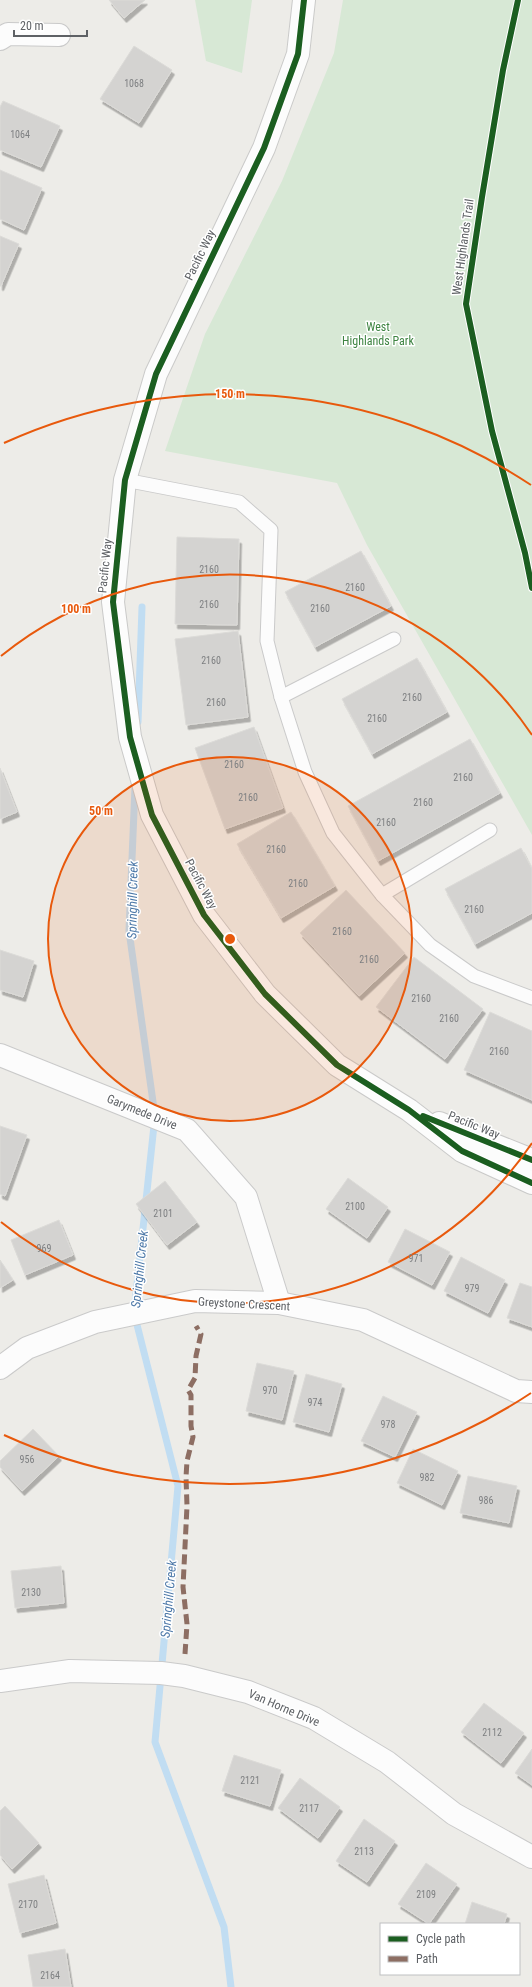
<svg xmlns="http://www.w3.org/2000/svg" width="532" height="1987" font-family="'Roboto Condensed',sans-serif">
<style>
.green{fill:#d7e8d5}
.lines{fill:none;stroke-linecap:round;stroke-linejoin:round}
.stream{stroke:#c1ddf2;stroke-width:7}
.building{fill:#d4d3d1;stroke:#dcdbd8;filter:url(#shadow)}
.lane-casing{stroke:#cacaca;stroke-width:15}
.street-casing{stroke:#cacaca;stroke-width:24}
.secondary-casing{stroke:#cacac9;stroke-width:24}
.lane{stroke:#fcfcfc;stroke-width:13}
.street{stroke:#fcfcfc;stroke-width:22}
.secondary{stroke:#fcfcfc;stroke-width:22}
.quiet{stroke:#8d6e63;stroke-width:5;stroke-dasharray:10 5;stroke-linecap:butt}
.cycleway-casing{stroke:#fff;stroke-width:8}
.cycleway{stroke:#1b5e20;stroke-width:6}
.ring{fill:none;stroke:#e8590c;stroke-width:2}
.labels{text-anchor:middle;stroke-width:3;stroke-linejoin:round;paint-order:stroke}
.number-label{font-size:10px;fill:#7d7f81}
.street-label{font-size:12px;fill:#5e6165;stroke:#fff}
.park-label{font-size:12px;fill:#3e8442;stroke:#fff}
.water-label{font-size:13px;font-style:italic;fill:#4c78a8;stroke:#fff}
.centre{fill:#e8590c;stroke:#fff;stroke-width:2}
.ring-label{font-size:12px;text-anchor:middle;font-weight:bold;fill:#e8590c;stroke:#fff;stroke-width:3;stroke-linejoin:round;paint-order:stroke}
</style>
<defs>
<filter id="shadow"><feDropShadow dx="2.5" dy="4.5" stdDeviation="0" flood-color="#0004"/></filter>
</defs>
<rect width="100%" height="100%" fill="#edece8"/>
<g class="green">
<polygon points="195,0 252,0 242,73 206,61"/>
<polygon points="343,0 532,0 532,835 367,545 337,483 165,451 205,334 282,181 334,53"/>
</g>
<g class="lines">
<g class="stream">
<polyline points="138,722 142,607"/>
<polyline points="135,787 129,931 155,1116 134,1313 178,1486 155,1742 224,1927 231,1987"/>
</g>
</g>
<g class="building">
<polygon points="109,0 145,0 124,18"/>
<polygon points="134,46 172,70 139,123 100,99"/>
<polygon points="3,101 60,126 41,167 0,150 0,107"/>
<polygon points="0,170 42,188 24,230 0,219"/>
<polygon points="0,236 19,244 1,286 0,286"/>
<polygon points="177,537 239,539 237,625 175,624"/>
<polygon points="361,551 391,606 315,647 285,592"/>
<polygon points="238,631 248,717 186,725 175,639"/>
<polygon points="417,658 447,712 372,754 342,699"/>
<polygon points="254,727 283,808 225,829 195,748"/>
<polygon points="470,739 500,793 378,861 348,806"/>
<polygon points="0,768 17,812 0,819"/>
<polygon points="291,812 335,886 281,918 237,844"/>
<polygon points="521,848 532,869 532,913 475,944 445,889"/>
<polygon points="346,890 405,953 359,996 300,933"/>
<polygon points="0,950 34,961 23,997 0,990"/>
<polygon points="414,957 483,1009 445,1059 376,1007"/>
<polygon points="490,1012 532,1031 532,1100 464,1070"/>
<polygon points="0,1126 27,1135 5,1196 0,1194"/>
<polygon points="348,1178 388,1207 367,1238 326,1209"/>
<polygon points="165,1181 197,1222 167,1245 136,1204"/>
<polygon points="59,1220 73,1255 25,1275 11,1240"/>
<polygon points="405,1229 450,1252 432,1285 388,1262"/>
<polygon points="461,1257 505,1280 488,1313 444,1291"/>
<polygon points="0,1260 13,1280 0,1288"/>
<polygon points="520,1283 532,1287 532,1327 507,1318"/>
<polygon points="257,1363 294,1371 282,1420 246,1411"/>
<polygon points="306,1374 342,1384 329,1432 293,1422"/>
<polygon points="383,1396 417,1412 395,1457 361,1441"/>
<polygon points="33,1429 59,1456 22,1491 0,1467 0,1461"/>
<polygon points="413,1449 458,1471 442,1505 397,1483"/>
<polygon points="468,1476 517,1486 509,1523 460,1513"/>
<polygon points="61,1566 64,1603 15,1608 11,1571"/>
<polygon points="484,1703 524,1733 501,1763 461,1732"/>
<polygon points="532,1749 532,1785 515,1773"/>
<polygon points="234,1755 281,1770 270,1806 222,1791"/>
<polygon points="300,1778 340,1807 318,1838 278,1808"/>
<polygon points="5,1806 39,1843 12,1869 0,1855 0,1811"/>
<polygon points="364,1819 395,1841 367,1882 336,1861"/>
<polygon points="426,1863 457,1884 429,1924 398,1904"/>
<polygon points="44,1875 56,1923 20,1933 8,1884"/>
<polygon points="472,1902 507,1914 504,1924 465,1924"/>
<polygon points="65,1949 71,1987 33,1987 28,1955"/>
</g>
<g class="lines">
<defs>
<g id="lane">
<polyline points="125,480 239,502 271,530 267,641 281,697 305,772 333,833 382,895 490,830"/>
<polyline points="281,697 394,639"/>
<polyline points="382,895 430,945 474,976 532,998"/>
</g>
<g id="street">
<polyline points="0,39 8,34 59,35"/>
<polyline points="0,1055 187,1130 246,1197 279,1303"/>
<polyline points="0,1368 27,1348 95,1322 195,1301 279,1303 363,1320 516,1391 532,1392"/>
<polyline points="0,1681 70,1671 161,1673 184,1676 248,1692 314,1718 387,1762 454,1814 532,1857"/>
</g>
<g id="secondary">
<polyline points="304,0 298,54 264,148 156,374 125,480 113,602 130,737 152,815 204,915 265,994 337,1065 409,1110 462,1151 532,1183"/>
<polyline points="439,1123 532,1160"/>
</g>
</defs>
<use href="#lane" class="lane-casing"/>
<use href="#street" class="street-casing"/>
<use href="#secondary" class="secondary-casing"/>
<use href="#lane" class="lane"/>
<use href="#street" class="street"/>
<use href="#secondary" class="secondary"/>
<polyline class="quiet" points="185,1654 187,1624 183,1587 187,1506 186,1477 187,1461 193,1437 191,1426 191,1395 188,1390 195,1378 196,1356 201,1334 196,1326"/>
<defs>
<g id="cycleway">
<polyline points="304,0 298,54 264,148 156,374 125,480 113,602 130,737 152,815 204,915 265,994 337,1065 409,1110 462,1151 532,1183"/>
<polyline points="518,0 503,70 482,197 466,304 492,431 525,553 532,588"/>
<polyline points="423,1116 532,1160"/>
</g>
</defs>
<use href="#cycleway" class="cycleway-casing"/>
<use href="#cycleway" class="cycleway"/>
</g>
<circle cx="230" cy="939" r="182" fill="#e8590c" fill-opacity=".12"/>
<g class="ring">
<circle cx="230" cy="939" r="182"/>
<path d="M532 1143A364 364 0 0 1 1 1222M1 656A364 364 0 0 1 532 735"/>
<path d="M531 1393A545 545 0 0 1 4 1435M4 443A545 545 0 0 1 531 485"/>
</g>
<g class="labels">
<g class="number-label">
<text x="134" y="87">1068</text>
<text x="20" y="138">1064</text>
<text x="209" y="573">2160</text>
<text x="355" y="591">2160</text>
<text x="209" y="608">2160</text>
<text x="320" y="612">2160</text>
<text x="211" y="664">2160</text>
<text x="412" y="701">2160</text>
<text x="216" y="706">2160</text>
<text x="377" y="722">2160</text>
<text x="234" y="768">2160</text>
<text x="463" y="781">2160</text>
<text x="248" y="801">2160</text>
<text x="423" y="806">2160</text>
<text x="386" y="826">2160</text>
<text x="276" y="853">2160</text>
<text x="298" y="887">2160</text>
<text x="474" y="913">2160</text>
<text x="342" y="935">2160</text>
<text x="369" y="963">2160</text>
<text x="421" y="1002">2160</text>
<text x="449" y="1022">2160</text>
<text x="499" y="1055">2160</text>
<text x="355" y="1210">2100</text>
<text x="163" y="1217">2101</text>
<text x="44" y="1252">969</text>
<text x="416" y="1262">971</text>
<text x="472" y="1292">979</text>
<text x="270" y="1394">970</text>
<text x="315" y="1406">974</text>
<text x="388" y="1428">978</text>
<text x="27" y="1463">956</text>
<text x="427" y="1481">982</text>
<text x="486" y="1504">986</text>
<text x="31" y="1596">2130</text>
<text x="492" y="1736">2112</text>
<text x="250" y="1784">2121</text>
<text x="309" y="1812">2117</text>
<text x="364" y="1855">2113</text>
<text x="426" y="1898">2109</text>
<text x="28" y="1908">2170</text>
<text x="50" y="1979">2164</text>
</g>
<g class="street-label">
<text transform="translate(463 247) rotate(-82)" y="4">West Highlands Trail</text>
<text transform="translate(200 255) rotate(-64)" y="4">Pacific Way</text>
<text transform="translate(105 566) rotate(-84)" y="4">Pacific Way</text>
<text transform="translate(201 884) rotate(62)" y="4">Pacific Way</text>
<text transform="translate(142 1112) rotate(22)" y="4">Garymede Drive</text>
<text transform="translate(474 1125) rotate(22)" y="4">Pacific Way</text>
<text transform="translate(244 1304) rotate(3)" y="4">Greystone Crescent</text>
<text transform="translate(284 1708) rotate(23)" y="4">Van Horne Drive</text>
</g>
<g class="park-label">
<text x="378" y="331">West<tspan x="378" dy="14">Highlands Park</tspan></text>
</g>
<g class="water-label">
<text transform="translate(132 900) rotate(-89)" y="5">Springhill Creek</text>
<text transform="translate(139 1269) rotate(-84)" y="5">Springhill Creek</text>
<text transform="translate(168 1599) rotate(-85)" y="5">Springhill Creek</text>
</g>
</g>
<circle cx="230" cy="939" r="6" class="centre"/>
<g class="ring-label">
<text x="230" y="398">150 m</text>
<text x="76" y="613">100 m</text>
<text x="101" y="815">50 m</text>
</g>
<rect x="380" y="1923" width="140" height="52" fill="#ffffff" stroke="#bfc0c1"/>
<rect x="388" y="1936" width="20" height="6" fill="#1b5e20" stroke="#bfc0c1"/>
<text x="416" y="1943" font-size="12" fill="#5e6165">Cycle path</text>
<rect x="388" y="1956" width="20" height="6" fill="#8d6e63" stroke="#bfc0c1"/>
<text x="416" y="1963" font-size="12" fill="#5e6165">Path</text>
<path d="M14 30v6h73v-6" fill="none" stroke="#5e6165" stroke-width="2"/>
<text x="20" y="30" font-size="12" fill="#5e6165" stroke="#ffffff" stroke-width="3" paint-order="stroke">20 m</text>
</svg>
